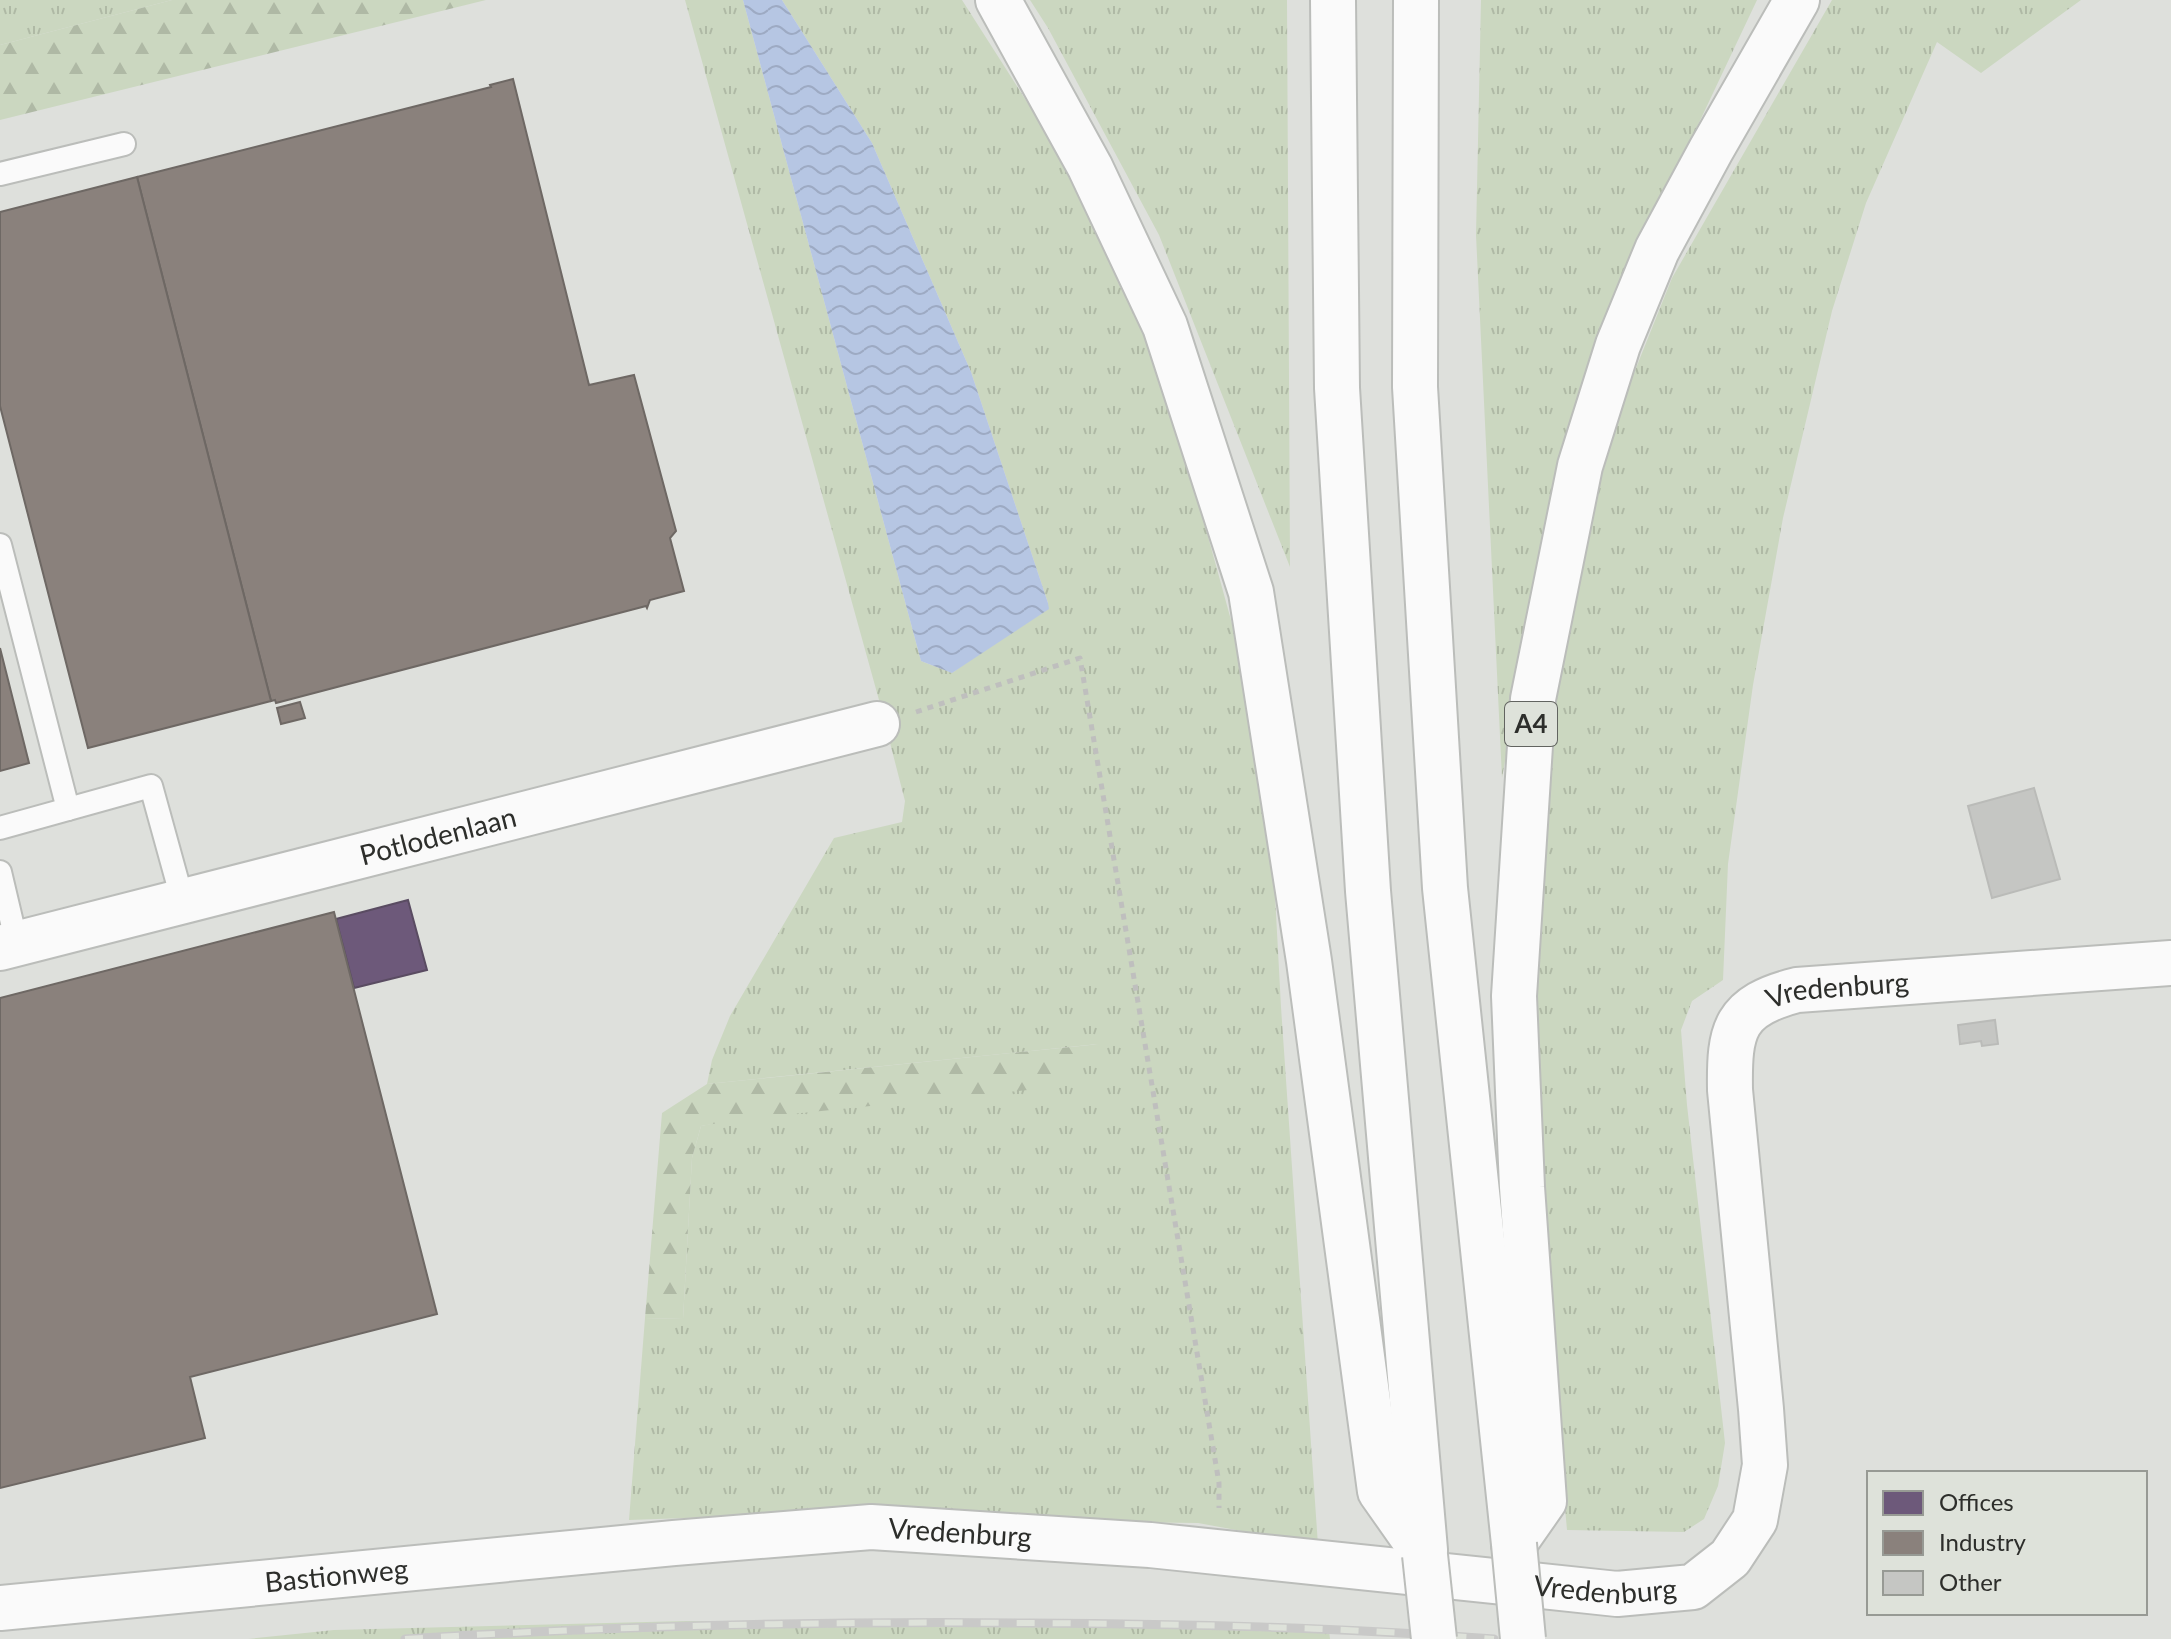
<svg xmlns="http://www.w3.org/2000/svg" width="2171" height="1639" font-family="Lato,sans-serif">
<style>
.grass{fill:url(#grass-tufts)}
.forest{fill:url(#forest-firs)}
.water{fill:url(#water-waves)}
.offices{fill:#6d597a;stroke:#5a4c62;stroke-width:2}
.industry{fill:#8a817c;stroke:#6e6864;stroke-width:2}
.building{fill:#c5c6c3;stroke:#babbb8;stroke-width:2}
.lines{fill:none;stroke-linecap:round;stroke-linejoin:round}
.service-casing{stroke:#bbbdba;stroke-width:26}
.minor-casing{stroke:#bbbdba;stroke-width:48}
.motorway-casing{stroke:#bbbdba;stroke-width:48}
.path{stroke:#bfbfbe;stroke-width:5;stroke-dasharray:6 6;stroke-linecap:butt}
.service{stroke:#fafafa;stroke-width:22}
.minor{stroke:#fafafa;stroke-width:44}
.motorway{stroke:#fafafa;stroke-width:44}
.rail-casing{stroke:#c9c9c8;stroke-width:9}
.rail{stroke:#dee2da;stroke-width:6;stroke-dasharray:18;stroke-linecap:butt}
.motorway-bridge-casing{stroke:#bbbdba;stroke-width:48;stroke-linecap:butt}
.motorway-bridge{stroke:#fafafa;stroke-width:44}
.labels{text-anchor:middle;stroke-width:8;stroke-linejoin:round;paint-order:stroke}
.shield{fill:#dee2da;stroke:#626460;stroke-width:2}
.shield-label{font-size:26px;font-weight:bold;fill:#2d2e2b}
.street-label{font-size:28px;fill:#2d2e2b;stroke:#dee2da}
</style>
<defs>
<pattern id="grass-tufts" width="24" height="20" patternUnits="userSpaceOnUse" patternTransform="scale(2)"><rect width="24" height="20" fill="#cbd7c0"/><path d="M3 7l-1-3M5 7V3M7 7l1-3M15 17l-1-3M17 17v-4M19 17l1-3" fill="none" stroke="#afb9a5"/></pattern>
<pattern id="forest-firs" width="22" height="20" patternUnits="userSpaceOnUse" patternTransform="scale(2)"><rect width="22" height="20" fill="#cbd7c0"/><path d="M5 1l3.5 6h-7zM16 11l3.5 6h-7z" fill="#afb9a5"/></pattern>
<pattern id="water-waves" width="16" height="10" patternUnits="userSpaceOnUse" patternTransform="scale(2)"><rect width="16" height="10" fill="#b6c6e3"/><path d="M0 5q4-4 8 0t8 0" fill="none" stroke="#9daac3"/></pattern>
</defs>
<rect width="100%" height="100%" fill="#dee0dc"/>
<g class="grass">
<polygon points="0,0 172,0 0,45"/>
<polygon points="685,0 743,0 921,661 952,673 1048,603 971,372 872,143 782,0 962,0 1043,127 1095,227 1140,325 1185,453 1242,660 1270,801 1281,1007 1318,1545 1198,1523 1119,1522 851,1512 629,1520 645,1318 683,1319 692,1158 701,1126 1098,1044 707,1084 712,1060 730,1016 834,838 902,822 905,801 879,700"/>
<polygon points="1030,0 1287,0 1290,567 1159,235 1048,28"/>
<polygon points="1481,0 1757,0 1619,292 1550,509 1502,778 1476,235"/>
<polygon points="1832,0 2081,0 1981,73 1937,42 1866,203 1832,311 1783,518 1753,685 1728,864 1723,980 1692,1001 1681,1030 1687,1105 1725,1443 1718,1486 1704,1519 1684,1532 1567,1530 1534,1162 1529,843 1575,568 1626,393 1672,278"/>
<polygon points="686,1621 1148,1626 1329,1631 1330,1639 248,1639 334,1630"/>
</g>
<g class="forest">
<polygon points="172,0 486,0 0,120 0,45"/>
<polygon points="1100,1044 1037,1089 743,1119 701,1126 692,1158 683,1319 645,1318 662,1113 707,1084"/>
</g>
<polygon class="water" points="743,0 782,0 872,143 971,372 1048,603 1049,609 952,673 921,661"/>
<polygon class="offices" points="408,900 427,970 354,988 336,919"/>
<g class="industry">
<polygon points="513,79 589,385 634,375 676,531 670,538 684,591 650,600 647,608 646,606 276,703 275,700 271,701 137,177 491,87 490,85"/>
<polygon points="137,177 271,701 88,748 0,406 0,212"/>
<polygon points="0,648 29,763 0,771"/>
<polygon points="300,702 305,718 281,724 277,708"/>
<polygon points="334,912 437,1314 190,1377 205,1438 0,1488 0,998"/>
</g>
<g class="building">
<polygon points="2034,788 2060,879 1992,898 1968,806"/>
<polygon points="1995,1020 1998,1044 1982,1046 1981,1041 1960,1044 1958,1025"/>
</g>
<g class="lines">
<defs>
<g id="service">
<polyline points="0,174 124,144"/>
<polyline points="0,545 68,809"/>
<polyline points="0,828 151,786 183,902"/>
<polyline points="0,872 17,944"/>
</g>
<g id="minor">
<path id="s1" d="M 0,948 L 877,724"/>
<path id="s2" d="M 0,1608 L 674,1543 L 871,1527 L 1150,1545 L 1617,1594 L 1693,1587 L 1730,1558 L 1755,1520 L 1765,1465 L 1761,1409 L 1730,1090 C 1729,1029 1734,1006 1797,990 L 2171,963"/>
</g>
<g id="motorway">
<polyline points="998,0 1090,167 1165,326 1251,592 1309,961 1380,1491 1425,1555"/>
<polyline points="1333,0 1337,388 1368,891 1425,1550"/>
<polyline points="1416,0 1415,387 1445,888 1514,1544"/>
<polyline points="1514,1544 1544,1501 1522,1187 1514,996 1533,699 1580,466 1618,345 1657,250 1711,150 1797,0"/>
</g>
</defs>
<use href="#service" class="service-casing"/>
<use href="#minor" class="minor-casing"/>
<use href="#motorway" class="motorway-casing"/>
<polyline class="path" points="916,712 1080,658 1219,1483 1219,1508"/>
<use href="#service" class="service"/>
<use href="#minor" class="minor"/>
<use href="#motorway" class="motorway"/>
<defs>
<path id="rail" d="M 405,1639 C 613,1626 820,1621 1028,1623 C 1183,1624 1339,1627 1494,1639"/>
</defs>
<use href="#rail" class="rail-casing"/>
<use href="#rail" class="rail"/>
<defs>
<g id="motorway-bridge">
<polyline points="1514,1544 1523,1639"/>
<polyline points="1425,1555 1434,1639"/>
</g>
</defs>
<use href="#motorway-bridge" class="motorway-bridge-casing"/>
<use href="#motorway-bridge" class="motorway-bridge"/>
</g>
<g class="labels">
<rect class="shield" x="1505" y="702" width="52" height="44" rx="6"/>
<g class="shield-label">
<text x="1531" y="733">A4</text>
</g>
<g class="street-label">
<text dy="10" stroke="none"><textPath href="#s1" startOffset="452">Potlodenlaan</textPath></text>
<text dy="10" stroke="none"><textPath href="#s2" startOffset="2402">Vredenburg</textPath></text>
<text dy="10" stroke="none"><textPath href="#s2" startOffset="964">Vredenburg</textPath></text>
<text dy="10" stroke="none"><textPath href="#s2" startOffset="338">Bastionweg</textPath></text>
<text dy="10" stroke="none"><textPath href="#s2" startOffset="1612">Vredenburg</textPath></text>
</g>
</g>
<rect x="1867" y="1471" width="280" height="144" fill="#dee2da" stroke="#979a94" stroke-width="2"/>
<rect x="1883" y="1491" width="40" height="24" fill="#6d597a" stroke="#979a94" stroke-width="2"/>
<text x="1939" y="1511" font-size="24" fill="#2d2e2b">Offices</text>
<rect x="1883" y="1531" width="40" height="24" fill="#8a817c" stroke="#979a94" stroke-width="2"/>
<text x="1939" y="1551" font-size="24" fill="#2d2e2b">Industry</text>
<rect x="1883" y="1571" width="40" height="24" fill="#c5c6c3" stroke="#979a94" stroke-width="2"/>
<text x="1939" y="1591" font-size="24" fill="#2d2e2b">Other</text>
</svg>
